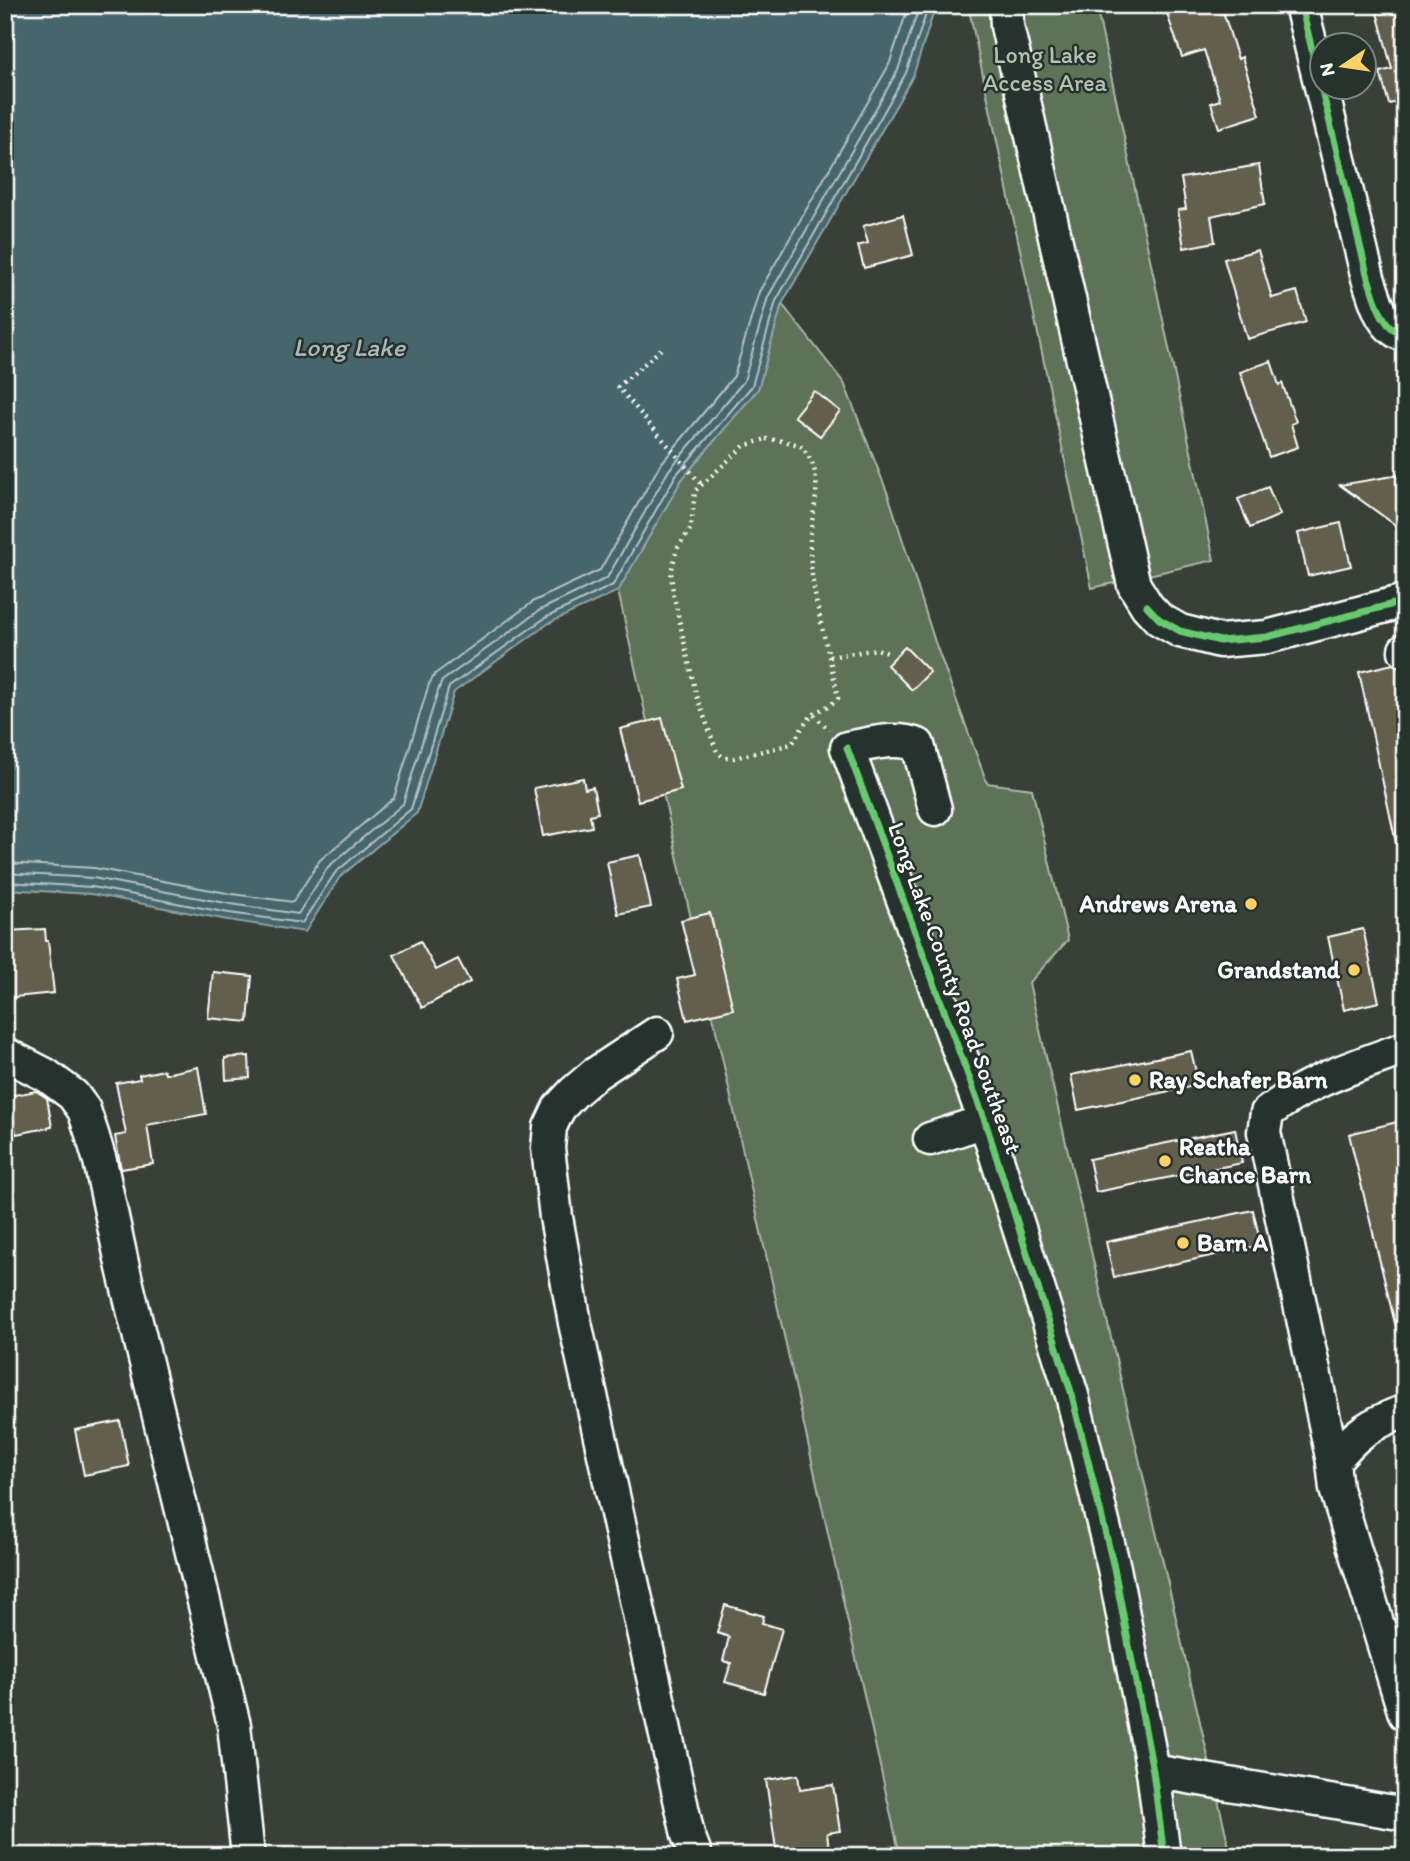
<svg xmlns="http://www.w3.org/2000/svg" width="1410" height="1861" font-family="Itim,sans-serif">
<style>
.green{fill:#5d7256;stroke:#aeb8aa;stroke-width:2}
.water{fill:#46666c;stroke:#90a3a7;stroke-width:2}
.lines{fill:none;stroke-linecap:round;stroke-linejoin:round}
.shore{stroke:#b5c2c4;stroke-width:2}
.building{fill:#645f4d;stroke:#fff;stroke-width:2}
.minor-casing{stroke:#fff;stroke-width:37}
.path{stroke:#fff;stroke-width:4.5;stroke-dasharray:2 5;stroke-linecap:butt}
.minor{stroke:#26332d;stroke-width:32}
.cycleway-casing{stroke:#26332d;stroke-width:11}
.cycleway{stroke:#67ca6e;stroke-width:7}
.poi-dot{fill:#ffd166;stroke:#26332d;stroke-width:2.5}
.labels{text-anchor:middle;stroke-width:5;stroke-linejoin:round;paint-order:stroke}
.park-label{font-size:24px;fill:#b6c0b3;stroke:#26332d}
.poi-label{font-size:24px;font-weight:bold;fill:#fff;stroke:#26332d;text-anchor:start}
.street-label{font-size:24px;fill:#fff;stroke:#26332d}
.water-label{font-size:26px;font-style:italic;fill:#acbabd;stroke:#26332d}
</style>
<rect width="100%" height="100%" fill="#394037"/>
<filter id="ink" filterUnits="userSpaceOnUse"><feTurbulence type="fractalNoise" baseFrequency=".0143" numOctaves="2"/><feDisplacementMap in="SourceGraphic" scale="14" xChannelSelector="R" yChannelSelector="G"/><feConvolveMatrix kernelMatrix="1 2 1 2 8 2 1 2 1" color-interpolation-filters="sRGB"/></filter>
<g filter="url(#ink)">
<g class="green">
<polygon points="968,5 1096,5 1214,560 1092,588"/>
<polygon points="782,304 844,383 889,497 935,642 987,783 1032,789 1068,940 1029,983 1231,1856 900,1856 618,591 682,479 758,389"/>
</g>
<polygon class="water" points="5,5 936,5 913,76 782,304 758,389 682,479 618,591 549,623 454,692 417,813 340,877 305,932 228,920 91,894 5,889"/>
<g class="lines">
<g class="shore">
<polyline points="5,863 94,868 232,894 293,902 320,860 394,798 429,684 435,674 534,601 600,570 660,465 734,376 759,292 889,65 909,5"/>
<polyline points="5,873 93,878 231,904 298,914 328,867 403,804 439,688 442,681 540,610 607,578 669,470 744,381 768,297 898,70 920,5"/>
<polyline points="5,882 92,887 229,913 302,923 335,873 411,809 449,687 545,618 613,585 676,475 752,386 776,301 906,73 929,5"/>
</g>
</g>
<g class="building">
<polygon points="1164,5 1221,5 1238,59 1242,57 1260,115 1219,128 1211,103 1220,100 1204,50 1182,57"/>
<polygon points="1375,5 1405,5 1405,100 1389,104 1380,72 1392,69"/>
<polygon points="1259,165 1265,204 1211,216 1215,242 1184,248 1178,210 1186,209 1181,178"/>
<polygon points="903,215 913,255 864,268 858,246 868,243 863,226"/>
<polygon points="1258,250 1272,298 1297,291 1306,322 1247,339 1224,259"/>
<polygon points="1271,361 1279,385 1282,383 1296,422 1291,424 1298,447 1269,457 1240,372"/>
<polygon points="814,391 840,411 820,436 794,416"/>
<polygon points="1405,474 1405,532 1340,485"/>
<polygon points="1268,487 1280,515 1250,528 1238,499"/>
<polygon points="1341,523 1351,566 1308,576 1298,533"/>
<polygon points="905,647 930,672 912,690 887,665"/>
<polygon points="1393,664 1400,668 1405,689 1405,842 1396,843 1359,672"/>
<polygon points="662,718 681,790 638,801 620,729"/>
<polygon points="583,778 585,789 593,787 598,813 590,815 592,827 543,836 534,788"/>
<polygon points="640,855 651,907 618,914 607,862"/>
<polygon points="710,913 733,1009 687,1020 677,979 695,975 681,920"/>
<polygon points="45,929 46,941 48,941 54,993 5,998 5,931"/>
<polygon points="1363,929 1379,1002 1344,1010 1328,937"/>
<polygon points="420,941 436,970 458,959 470,982 422,1008 394,955"/>
<polygon points="213,972 252,976 248,1022 208,1018"/>
<polygon points="1191,1051 1199,1085 1078,1110 1071,1075"/>
<polygon points="249,1056 250,1078 226,1080 225,1058"/>
<polygon points="198,1067 206,1114 147,1125 153,1164 121,1169 115,1136 126,1134 116,1083 140,1079 139,1075 164,1070 165,1074"/>
<polygon points="36,1091 47,1098 52,1127 16,1134 9,1096"/>
<polygon points="1405,1120 1405,1331 1397,1332 1349,1134"/>
<polygon points="1235,1129 1242,1163 1096,1192 1089,1159"/>
<polygon points="1253,1210 1261,1245 1114,1277 1106,1242"/>
<polygon points="120,1421 129,1466 84,1475 75,1430"/>
<polygon points="725,1605 764,1616 762,1623 782,1629 764,1693 725,1682 731,1663 723,1661 729,1637 717,1633"/>
<polygon points="798,1775 800,1790 833,1785 840,1831 827,1833 830,1856 777,1856 766,1780"/>
</g>
<g class="lines">
<defs>
<g id="minor">
<polyline points="1006,5 1007,26 1134,585 1147,606 1159,619 1180,631 1220,641 1267,637 1405,601"/>
<path d="M 1301,5 L 1368,278 C 1375,298 1381,329 1405,335"/>
<polyline points="1405,650 1405,651"/>
<path d="M 935,809 L 918,745 C 895,736 871,744 847,748 L 985,1121 L 1072,1395 L 1114,1568 L 1153,1771 L 1164,1856"/>
<polyline points="657,1033 595,1074 574,1092 559,1108 550,1127 548,1148 556,1217 575,1323 688,1835 696,1856"/>
<polyline points="5,1054 46,1075 73,1095 84,1110 92,1134 100,1161 123,1268 234,1725 248,1856"/>
<polyline points="930,1139 985,1121"/>
<path d="M 1405,1411 C 1370,1424 1356,1433 1333,1462 L 1336,1489 L 1405,1714"/>
<path d="M 1333,1462 L 1264,1132 L 1267,1113 C 1310,1079 1355,1067 1405,1048"/>
<polyline points="1153,1771 1405,1814"/>
</g>
</defs>
<use href="#minor" class="minor-casing"/>
<g class="path">
<polyline points="661,349 618,387 701,484"/>
<path d="M 766,439 C 775,440 795,442 802,447 C 805,450 809,457 811,461 C 823,485 811,515 810,540 C 809,594 829,646 838,698 C 832,706 821,708 813,715 C 804,723 799,734 792,744 L 734,758 L 724,758 L 717,752 L 696,694 L 673,593 L 671,572 L 677,549 L 691,528 L 695,491 L 744,446 Z"/>
<polyline points="830,657 877,649 888,653"/>
<polyline points="814,715 829,730"/>
</g>
<use href="#minor" class="minor"/>
<defs>
<g id="cycleway">
<path d="M 1301,5 L 1368,278 C 1375,298 1381,329 1405,335"/>
<polyline points="1147,606 1159,619 1180,631 1220,641 1267,637 1405,601"/>
<polyline points="847,748 985,1121 1072,1395 1114,1568 1153,1771 1164,1856"/>
</g>
</defs>
<use href="#cycleway" class="cycleway-casing"/>
<use href="#cycleway" class="cycleway"/>
</g>
</g>
<g class="poi-dot">
<circle cx="1251" cy="904" r="7"/>
<circle cx="1354" cy="970" r="7"/>
<circle cx="1135" cy="1080" r="7"/>
<circle cx="1165" cy="1161" r="7"/>
<circle cx="1183" cy="1243" r="7"/>
</g>
<g class="labels">
<g class="park-label">
<text x="1045" y="63">Long Lake<tspan x="1045" dy="28">Access Area</tspan></text>
</g>
<g class="poi-label">
<text x="1237" y="912" text-anchor="end">Andrews Arena</text>
<text x="1340" y="978" text-anchor="end">Grandstand</text>
<text x="1149" y="1088">Ray Schafer Barn</text>
<text x="1179" y="1155">Reatha<tspan x="1179" dy="28">Chance Barn</tspan></text>
<text x="1197" y="1251">Barn A</text>
</g>
<g class="street-label">
<text transform="translate(955 988) rotate(70)" y="8">Long Lake County Road Southeast</text>
</g>
<g class="water-label">
<text x="349" y="356">Long Lake</text>
</g>
</g>
<rect width="1410" height="1861" fill="none" stroke="#26332d" stroke-width="28"/>
<rect x="14" y="14" width="1382" height="1833" fill="none" stroke="#fff" stroke-width="2.5" filter="url(#ink)"/>
<g transform="translate(1343 66) rotate(257)"><circle r="33" fill="#26332d" stroke="#7d8581" stroke-width="2"/>
<path d="M0-5L12 26L0 18L-12 26Z" fill="#ffd166"/>
<text y="-10" font-size="19" font-weight="bold" text-anchor="middle" fill="#ffffff">N</text>
</g>
</svg>
